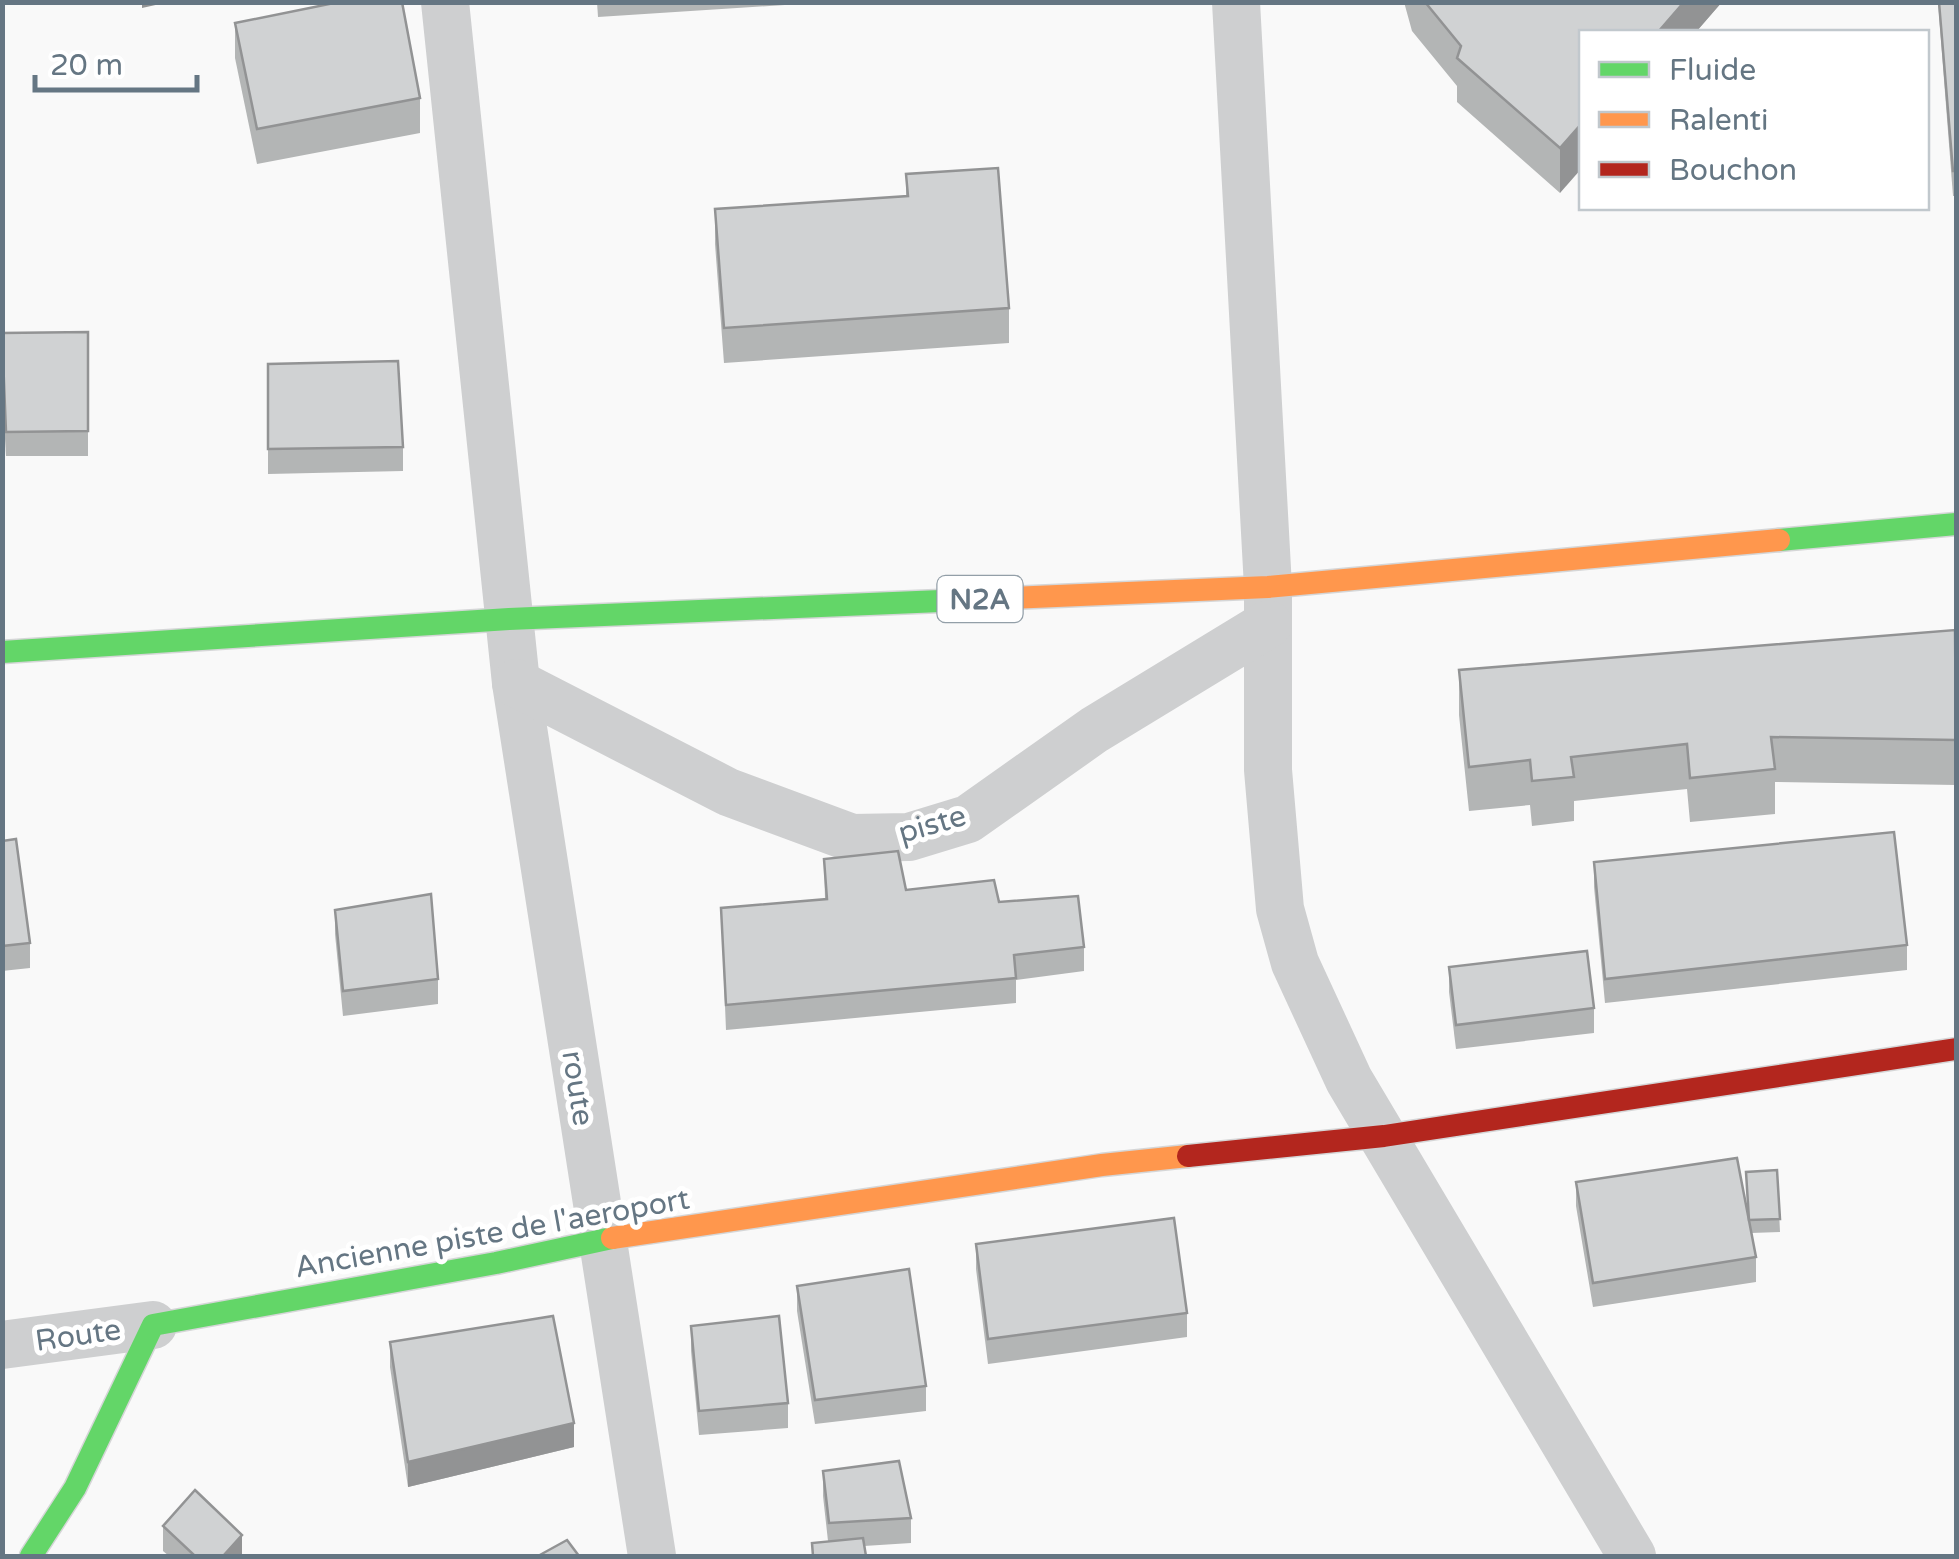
<svg xmlns="http://www.w3.org/2000/svg" width="1959" height="1559" font-family="'Varela Round',sans-serif">
<style>
.lines{fill:none;stroke-linecap:round;stroke-linejoin:round}
.fast-casing{stroke:#d5d6d7;stroke-width:25}
.slow-casing{stroke:#d5d6d7;stroke-width:25}
.jam-casing{stroke:#d5d6d7;stroke-width:25}
.street{stroke:#cecfd0;stroke-width:48}
.fast{stroke:#63d668;stroke-width:22}
.slow{stroke:#ff974d;stroke-width:22}
.jam{stroke:#b3261e;stroke-width:22}
.wall{fill:#b3b5b5}
.shaded-wall{fill:#929394}
.building{fill:#d0d2d3;stroke:#929394;stroke-width:2.5}
.labels{text-anchor:middle;stroke-width:10;stroke-linejoin:round;paint-order:stroke}
.shield{fill:#fff;stroke:#939fa8;stroke-width:2.5}
.shield-label{font-size:28px;font-weight:bold;fill:#657683}
.street-label{font-size:30px;fill:#657683;stroke:#fff}
</style>
<rect width="100%" height="100%" fill="#f9f9f9"/>
<g class="lines">
<defs>
<g id="fast">
<polyline points="1779,540 1956,524"/>
<polyline points="2,652 509,619 988,599"/>
<polyline points="31,1556 75,1488 153,1325 496,1263 612,1238"/>
</g>
<g id="slow">
<polyline points="988,599 1268,587 1779,540"/>
<polyline points="612,1238 1102,1165 1188,1156"/>
</g>
<polyline id="jam" points="1188,1156 1384,1136 1956,1049"/>
</defs>
<use href="#fast" class="fast-casing"/>
<use href="#slow" class="slow-casing"/>
<use href="#jam" class="jam-casing"/>
<g class="street">
<polyline points="445,2 516,683 652,1556"/>
<polyline points="1236,2 1268,587 1268,770 1280,909 1295,963 1349,1080 1632,1556"/>
<polyline points="516,683 728,792 852,838 909,837 968,819 1094,730 1268,624"/>
<polyline points="2,1345 153,1325"/>
</g>
<use href="#fast" class="fast"/>
<use href="#slow" class="slow"/>
<use href="#jam" class="jam"/>
</g>
<g class="wall">
<polygon points="597,2 800,2 800,4 598,17"/>
<polygon points="1404,2 1722,2 1696,32 1582,32 1560,193 1457,102 1457,86 1412,31"/>
<polygon points="1938,2 1956,2 1956,196 1953,196"/>
<polygon points="235,23 420,98 420,133 257,164 235,58"/>
<polygon points="906,174 1009,308 1009,343 724,363 715,244 715,209 906,196"/>
<polygon points="88,332 88,456 6,456 2,387 2,333"/>
<polygon points="268,364 403,447 403,471 268,474"/>
<polygon points="1956,651 1956,785 1775,782 1775,814 1690,822 1687,789 1574,801 1574,821 1532,826 1530,805 1469,811 1459,715 1459,670"/>
<polygon points="2,841 30,943 30,968 2,971"/>
<polygon points="824,859 906,890 999,902 1084,947 1084,971 1016,980 1016,1003 726,1030 721,908 825,899"/>
<polygon points="1594,862 1907,945 1907,970 1605,1003 1594,887"/>
<polygon points="335,910 438,979 438,1004 343,1016 335,934"/>
<polygon points="1449,967 1594,1008 1594,1033 1456,1049 1449,992"/>
<polygon points="1777,1170 1780,1232 1751,1233 1756,1257 1756,1282 1593,1307 1576,1206 1576,1182 1747,1207"/>
<polygon points="976,1244 1187,1313 1187,1337 988,1364 976,1269"/>
<polygon points="797,1286 926,1386 926,1411 815,1424 797,1311"/>
<polygon points="691,1326 788,1403 788,1428 699,1435 691,1351"/>
<polygon points="390,1342 574,1447 408,1487 390,1367"/>
<polygon points="823,1471 911,1518 911,1543 864,1546 866,1556 812,1556 812,1543 828,1541 823,1496"/>
<polygon points="163,1526 242,1556 169,1556 163,1551"/>
</g>
<g class="shaded-wall">
<polygon points="142,2 169,2 142,8"/>
<polygon points="1684,2 1722,2 1696,32 1658,32"/>
<polygon points="1582,123 1582,168 1560,193 1560,148"/>
<polygon points="574,1423 574,1447 408,1487 408,1462"/>
<polygon points="242,1535 242,1556 223,1556"/>
</g>
<g class="building">
<polygon points="339,2 402,2 420,98 257,129 235,23"/>
<polygon points="1425,2 1684,2 1658,32 1582,32 1582,123 1560,148 1457,58 1461,46"/>
<polygon points="1939,2 1956,2 1956,171 1953,171"/>
<polygon points="998,168 1009,308 724,328 715,209 908,196 906,174"/>
<polygon points="88,332 88,431 6,432 2,333"/>
<polygon points="398,361 403,447 268,449 268,364"/>
<polygon points="1955,630 1956,740 1771,737 1775,769 1690,778 1687,744 1571,757 1574,777 1532,781 1530,760 1469,767 1459,670"/>
<polygon points="1894,832 1907,945 1605,979 1594,862"/>
<polygon points="16,839 30,943 2,946 2,841"/>
<polygon points="898,851 906,890 994,880 999,902 1078,896 1084,947 1014,955 1016,978 726,1005 721,908 827,899 824,859"/>
<polygon points="431,894 438,979 343,991 335,910"/>
<polygon points="1587,951 1594,1008 1456,1025 1449,967"/>
<polygon points="1737,1158 1756,1257 1593,1283 1576,1182"/>
<polygon points="1777,1170 1780,1219 1749,1220 1746,1172"/>
<polygon points="1174,1218 1187,1313 988,1339 976,1244"/>
<polygon points="909,1269 926,1386 815,1400 797,1286"/>
<polygon points="553,1316 574,1423 408,1462 390,1342"/>
<polygon points="779,1316 788,1403 699,1411 691,1326"/>
<polygon points="899,1461 911,1518 829,1523 823,1471"/>
<polygon points="195,1490 242,1535 223,1556 195,1556 163,1526"/>
<polygon points="863,1538 866,1556 813,1556 812,1543"/>
<polygon points="567,1540 579,1556 538,1556"/>
</g>
<g class="labels">
<rect class="shield" x="937.5" y="576" width="85" height="46" rx="8"/>
<g class="shield-label">
<text x="980" y="609">N2A</text>
</g>
<g class="street-label">
<text transform="translate(932 824) rotate(-16)" y="10">piste</text>
<text transform="translate(578 1088) rotate(81)" y="10">route</text>
<text transform="translate(492 1233) rotate(-10)" y="10">Ancienne piste de l'aeroport</text>
<text transform="translate(78 1335) rotate(-8)" y="10">Route</text>
</g>
</g>
<rect width="1959" height="1559" fill="none" stroke="#657683" stroke-width="10"/>
<rect x="1579" y="30" width="350" height="180" fill="#ffffff" stroke="#c1c8cd" stroke-width="2.5"/>
<rect x="1599" y="62" width="50" height="15" fill="#63d668" stroke="#c1c8cd" stroke-width="2.5"/>
<text x="1669" y="80" font-size="30" fill="#657683">Fluide</text>
<rect x="1599" y="112" width="50" height="15" fill="#ff974d" stroke="#c1c8cd" stroke-width="2.5"/>
<text x="1669" y="130" font-size="30" fill="#657683">Ralenti</text>
<rect x="1599" y="162" width="50" height="15" fill="#b3261e" stroke="#c1c8cd" stroke-width="2.5"/>
<text x="1669" y="180" font-size="30" fill="#657683">Bouchon</text>
<path d="M35 75v15h162v-15" fill="none" stroke="#657683" stroke-width="5"/>
<text x="50" y="75" font-size="30" fill="#657683" stroke="#ffffff" stroke-width="8" paint-order="stroke">20 m</text>
</svg>
